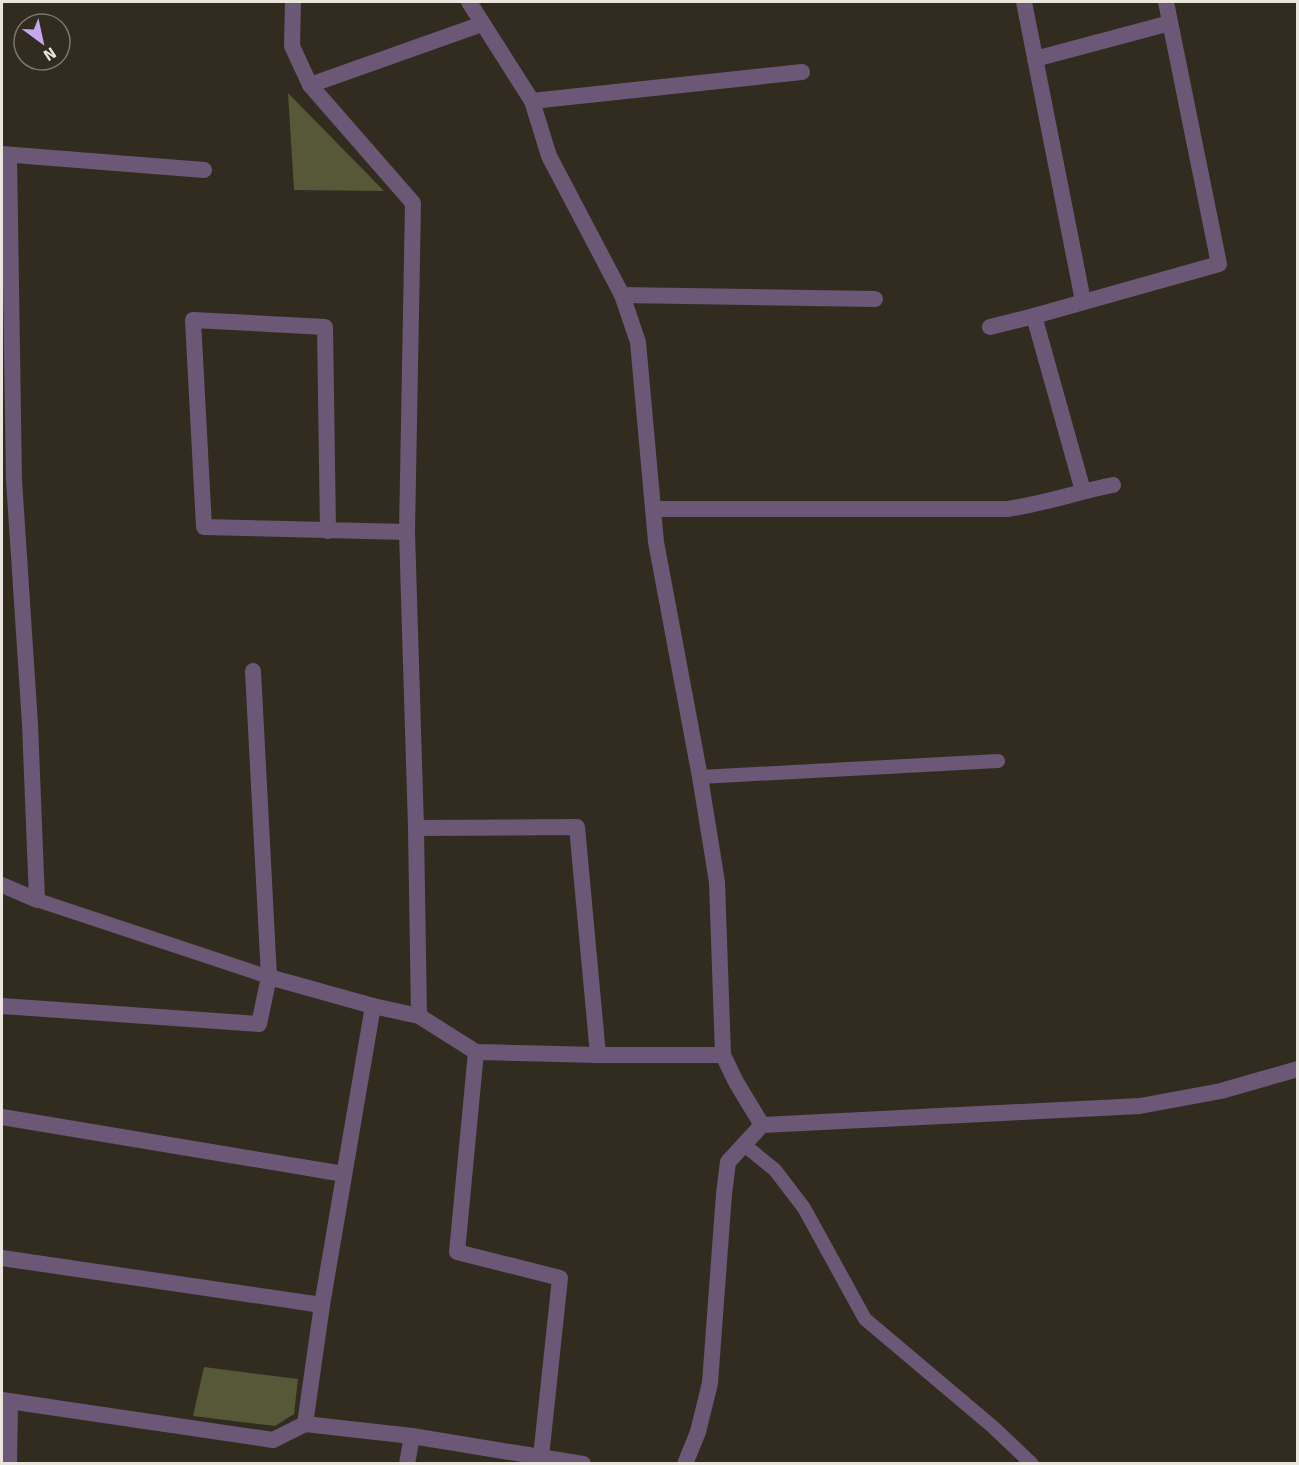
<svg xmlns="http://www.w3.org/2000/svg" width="1299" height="1465" font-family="Signika,sans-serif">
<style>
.green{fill:#565838}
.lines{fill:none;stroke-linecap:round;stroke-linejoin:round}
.service{stroke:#6a5876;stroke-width:14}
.minor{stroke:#6a5876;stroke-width:16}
.tertiary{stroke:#6a5876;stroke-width:16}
</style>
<rect width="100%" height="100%" fill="#322c20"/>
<g class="green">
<polygon points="288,93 384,191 294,190"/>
<polygon points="204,1367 298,1379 294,1414 275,1426 193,1416"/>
</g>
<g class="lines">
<g class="service">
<polyline points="700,777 998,761"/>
<polyline points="37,900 269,977"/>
<polyline points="743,1144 775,1170 804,1208 865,1319 993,1427 1032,1464"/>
</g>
<g class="minor">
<polyline points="293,2 292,46 310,85 413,203 407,532 416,828 419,1016"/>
<polyline points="469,2 532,101 549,156 622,295 638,342 656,542 700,777 717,882 723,1055 736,1082 762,1125"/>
<polyline points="1024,2 1083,301"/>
<polyline points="1035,59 1170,23"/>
<polyline points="310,85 482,24"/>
<polyline points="532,101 802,72"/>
<polyline points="2,154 204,170"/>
<polyline points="622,295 875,299"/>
<polyline points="1034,316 1083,491"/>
<polyline points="990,327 1034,316 1219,264 1166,2"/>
<path d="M 653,509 L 1007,509 C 1043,504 1077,492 1113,485"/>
<polyline points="328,531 325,327 193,320 204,527 407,532"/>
<polyline points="416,828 577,827 598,1055"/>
<polyline points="2,885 37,900 30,724 14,480 9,155"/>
<polyline points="269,977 373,1006 419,1016 476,1052 598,1055 723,1055"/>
<polyline points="2,1006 259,1024 269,977 253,671"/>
<polyline points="476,1052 457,1252 560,1278 541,1457"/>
<polyline points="2,1117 344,1174"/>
<polyline points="2,1258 322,1305"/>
<polyline points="2,1400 273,1440 305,1424 412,1436 583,1464"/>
<polyline points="305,1424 322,1305 373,1006"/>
<polyline points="9,1464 10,1402"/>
<polyline points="407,1464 412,1436"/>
</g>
<polyline class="tertiary" points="685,1464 698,1432 710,1383 724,1194 728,1162 762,1125 1140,1106 1221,1091 1298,1069"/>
</g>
<rect width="1299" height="1465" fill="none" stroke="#eae6de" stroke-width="6"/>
<g transform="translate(42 42) rotate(147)"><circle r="28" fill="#322c20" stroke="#7c766c" stroke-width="1.5"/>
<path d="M0-4.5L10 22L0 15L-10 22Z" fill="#c7a6f0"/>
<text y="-9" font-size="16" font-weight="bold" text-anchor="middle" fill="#eae6de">N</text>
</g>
</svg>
